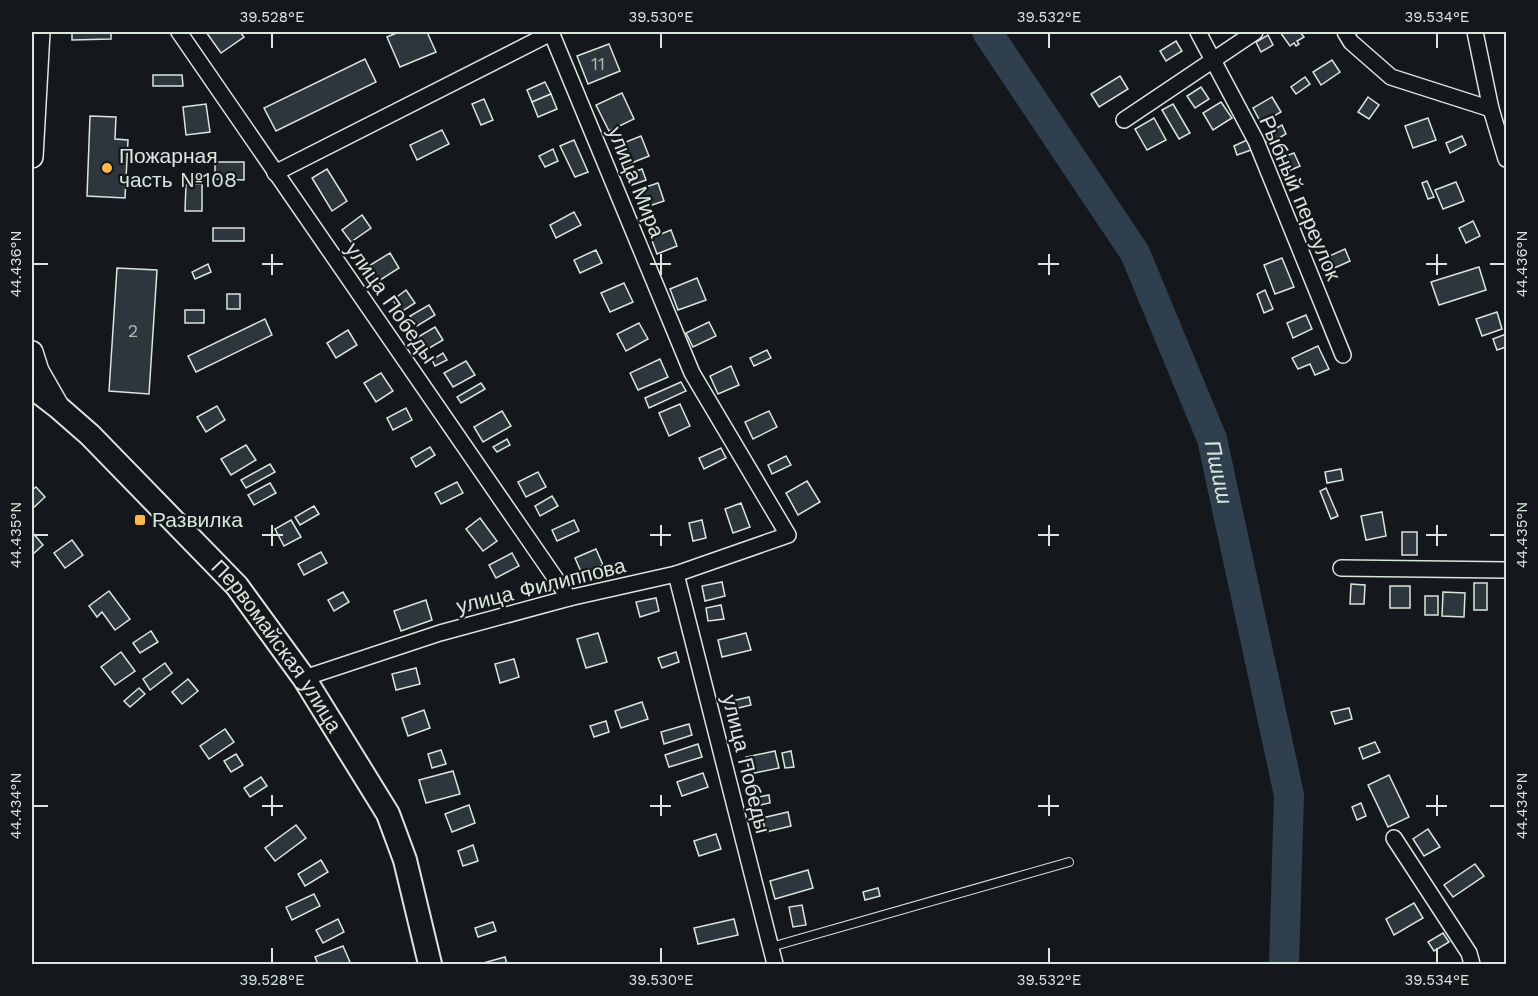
<svg xmlns="http://www.w3.org/2000/svg" width="1538" height="996" font-family="'Work Sans',sans-serif">
<style>
.lines{fill:none;stroke-linecap:round;stroke-linejoin:round}
.river{stroke:#2f3f4d;stroke-width:30}
.building{fill:#2c363c;stroke:#d8e6dc;stroke-width:1.5}
.service-casing{stroke:#d8e6dc;stroke-width:10}
.minor-casing{stroke:#d8e6dc;stroke-width:18}
.secondary-casing{stroke:#d8e6dc;stroke-width:24}
.primary-casing{stroke:#d8e6dc;stroke-width:26}
.service{stroke:#14181c;stroke-width:8}
.minor{stroke:#14181c;stroke-width:15}
.secondary{stroke:#14181c;stroke-width:21}
.primary{stroke:#14181c;stroke-width:22}
.ticks{fill:none;stroke:#d8e6dc;stroke-width:2}
.poi-dot{fill:#ffb74d;stroke:#14181c;stroke-width:2}
.labels{text-anchor:middle;stroke-width:4.5;stroke-linejoin:round;paint-order:stroke}
.number-label{font-size:18px;fill:#adbab4}
.poi-label{font-size:21px;fill:#d8e6dc;stroke:#14181c;text-anchor:start}
.street-label{font-size:21px;fill:#d8e6dc;stroke:#14181c}
.water-label{font-size:22px;font-style:italic;fill:#d8e6dc;stroke:#14181c}
.neatline{fill:none;stroke:#d8e6dc;stroke-width:2}
.ticks-label{font-size:15px;text-anchor:middle;fill:#d8e6dc}
</style>
<rect width="100%" height="100%" fill="#14181c"/>
<g class="lines">
<path class="river" id="s1" d="M 987,32 L 1135,253 L 1212,439 L 1289,795 L 1284,964"/>
</g>
<g class="building">
<polygon points="72,32 111,32 111,39 72,40"/>
<polygon points="206,32 240,32 244,37 221,53"/>
<polygon points="399,32 427,32 436,52 400,67 387,37"/>
<polygon points="1280,32 1300,32 1304,37 1297,41 1299,44 1296,46 1294,43 1290,46"/>
<polygon points="1268,35 1273,45 1261,52 1256,42"/>
<polygon points="1176,41 1182,51 1166,61 1160,51"/>
<polygon points="609,44 620,71 588,84 577,56"/>
<polygon points="365,59 376,82 276,131 264,108"/>
<polygon points="1332,60 1340,72 1321,85 1313,72"/>
<polygon points="153,75 182,75 183,86 153,86"/>
<polygon points="1120,76 1128,89 1099,107 1091,94"/>
<polygon points="1305,77 1310,84 1296,94 1291,87"/>
<polygon points="545,82 551,94 532,102 527,90"/>
<polygon points="1201,87 1209,99 1195,108 1187,96"/>
<polygon points="622,93 634,119 609,131 596,105"/>
<polygon points="551,94 557,109 538,117 532,102"/>
<polygon points="1272,97 1281,112 1261,123 1253,108"/>
<polygon points="1368,97 1379,105 1369,119 1358,112"/>
<polygon points="484,99 493,120 481,125 472,104"/>
<polygon points="1221,102 1232,118 1213,130 1203,113"/>
<polygon points="206,104 210,132 186,135 183,107"/>
<polygon points="1173,104 1190,133 1179,139 1162,110"/>
<polygon points="90,116 116,117 115,139 128,140 125,198 87,196"/>
<polygon points="1154,118 1166,140 1147,150 1135,129"/>
<polygon points="1428,118 1436,140 1413,148 1405,126"/>
<polygon points="1282,125 1286,134 1268,144 1264,135"/>
<polygon points="442,130 449,144 417,160 410,145"/>
<polygon points="641,136 649,156 624,166 616,146"/>
<polygon points="1462,136 1466,145 1450,153 1446,143"/>
<polygon points="574,140 588,172 575,177 560,146"/>
<polygon points="1247,140 1251,150 1237,155 1234,146"/>
<polygon points="553,149 558,161 545,167 539,156"/>
<polygon points="1294,153 1300,166 1286,172 1281,158"/>
<polygon points="215,162 244,162 244,180 215,179"/>
<polygon points="327,169 347,201 332,211 312,178"/>
<polygon points="642,169 646,180 632,185 628,174"/>
<polygon points="1427,181 1434,197 1428,199 1422,183"/>
<polygon points="1456,182 1464,201 1443,209 1435,190"/>
<polygon points="658,183 664,201 640,209 634,191"/>
<polygon points="186,184 202,184 202,211 185,211"/>
<polygon points="574,212 581,225 556,238 550,225"/>
<polygon points="362,215 371,228 351,242 342,230"/>
<polygon points="1473,221 1480,236 1466,243 1459,228"/>
<rect x="213" y="228" width="31" height="13"/>
<polygon points="671,230 677,246 657,254 651,238"/>
<polygon points="1345,249 1350,261 1330,270 1325,258"/>
<polygon points="596,250 602,263 580,273 574,260"/>
<polygon points="390,253 399,268 377,282 367,267"/>
<polygon points="1282,258 1294,287 1275,294 1264,265"/>
<polygon points="208,264 211,272 195,279 192,272"/>
<polygon points="1479,267 1486,290 1439,305 1431,282"/>
<polygon points="117,268 157,270 149,394 109,391"/>
<polygon points="697,278 706,300 678,310 670,289"/>
<polygon points="624,283 633,302 610,312 601,293"/>
<polygon points="406,290 415,303 401,312 393,300"/>
<polygon points="1265,290 1273,309 1264,313 1257,294"/>
<rect x="227" y="294" width="13" height="15"/>
<polygon points="429,305 435,315 417,326 410,316"/>
<rect x="185" y="310" width="19" height="13"/>
<polygon points="1497,312 1502,329 1482,336 1476,319"/>
<polygon points="1306,315 1312,329 1293,338 1287,323"/>
<polygon points="265,319 272,335 196,372 188,356"/>
<polygon points="709,322 716,336 693,347 686,333"/>
<polygon points="639,323 648,339 626,351 617,334"/>
<polygon points="435,327 443,340 426,350 418,337"/>
<polygon points="348,330 357,345 336,358 327,343"/>
<polygon points="1506,334 1506,347 1497,350 1493,339"/>
<polygon points="1318,346 1329,369 1315,375 1310,364 1298,369 1292,358"/>
<polygon points="767,350 771,358 754,366 750,358"/>
<polygon points="443,353 447,360 435,366 432,360"/>
<polygon points="660,359 668,377 638,390 630,373"/>
<polygon points="466,361 475,375 453,387 444,373"/>
<polygon points="731,366 739,385 718,394 710,376"/>
<polygon points="381,373 393,391 376,402 364,383"/>
<polygon points="681,382 686,391 649,408 645,398"/>
<polygon points="481,383 485,389 461,403 457,397"/>
<polygon points="680,404 690,426 669,436 659,413"/>
<polygon points="217,406 225,420 206,432 197,417"/>
<polygon points="406,408 412,420 393,430 387,418"/>
<polygon points="502,411 511,426 483,442 474,427"/>
<polygon points="769,411 777,427 753,439 745,422"/>
<polygon points="507,439 510,445 497,452 493,447"/>
<polygon points="246,445 256,460 231,475 221,459"/>
<polygon points="430,447 435,455 416,467 411,458"/>
<polygon points="721,448 726,458 704,469 699,458"/>
<polygon points="786,456 791,465 772,474 768,465"/>
<polygon points="270,464 275,472 246,488 241,480"/>
<polygon points="1341,469 1343,480 1327,483 1325,472"/>
<polygon points="538,472 546,487 526,497 518,482"/>
<polygon points="807,481 820,502 798,515 786,493"/>
<polygon points="457,482 463,493 441,504 435,493"/>
<polygon points="270,483 276,493 254,505 248,495"/>
<polygon points="36,487 45,497 32,509 32,490"/>
<polygon points="1326,488 1338,516 1331,519 1320,491"/>
<polygon points="552,496 558,506 540,516 535,506"/>
<polygon points="741,503 750,527 733,533 725,509"/>
<polygon points="314,506 319,514 300,525 295,517"/>
<polygon points="1382,512 1386,536 1366,540 1361,516"/>
<polygon points="480,518 497,541 483,551 466,529"/>
<polygon points="291,520 301,537 284,546 275,529"/>
<polygon points="574,520 579,531 557,541 552,530"/>
<polygon points="702,520 706,538 693,541 689,523"/>
<polygon points="32,532 43,545 32,555"/>
<rect x="1402" y="532" width="15" height="23"/>
<polygon points="72,540 83,555 65,568 54,553"/>
<polygon points="596,549 603,565 582,574 575,558"/>
<polygon points="321,552 327,563 304,575 298,564"/>
<polygon points="512,553 519,566 496,578 489,565"/>
<polygon points="722,582 725,596 705,601 702,586"/>
<rect x="1474" y="583" width="13" height="27"/>
<polygon points="1351,584 1365,585 1364,604 1350,604"/>
<rect x="1390" y="586" width="20" height="22"/>
<polygon points="109,591 130,619 115,630 102,612 97,617 89,606"/>
<polygon points="343,592 349,602 334,611 328,600"/>
<polygon points="1443,592 1465,593 1464,617 1442,616"/>
<rect x="1425" y="596" width="13" height="19"/>
<polygon points="656,598 659,611 640,617 636,602"/>
<polygon points="426,600 432,620 401,631 394,611"/>
<polygon points="721,605 724,619 708,621 706,608"/>
<polygon points="151,631 158,642 140,653 133,643"/>
<polygon points="598,633 607,662 586,668 577,639"/>
<polygon points="746,633 751,650 722,657 718,640"/>
<polygon points="121,652 135,671 115,685 101,667"/>
<polygon points="676,652 679,662 662,668 658,658"/>
<polygon points="514,659 519,677 500,683 495,664"/>
<polygon points="165,663 172,673 150,690 143,679"/>
<polygon points="416,668 420,684 396,690 392,674"/>
<polygon points="188,679 198,691 182,704 172,692"/>
<polygon points="139,688 145,694 130,707 124,701"/>
<polygon points="749,697 751,705 734,709 732,701"/>
<polygon points="642,702 648,719 621,728 615,711"/>
<polygon points="1349,708 1352,719 1335,724 1331,712"/>
<polygon points="424,710 430,728 408,736 402,718"/>
<polygon points="606,721 609,732 594,737 590,726"/>
<polygon points="689,724 692,735 664,744 661,732"/>
<polygon points="225,729 234,742 209,759 200,746"/>
<polygon points="1375,742 1380,752 1363,759 1359,748"/>
<polygon points="698,744 702,757 669,767 665,755"/>
<polygon points="441,750 446,764 432,768 428,754"/>
<polygon points="775,751 779,768 750,774 746,757"/>
<polygon points="791,751 794,767 785,768 782,753"/>
<polygon points="236,754 243,765 231,772 224,761"/>
<polygon points="453,771 460,794 426,803 419,780"/>
<polygon points="703,773 708,787 682,796 677,782"/>
<polygon points="1389,775 1409,817 1388,827 1368,785"/>
<polygon points="261,777 267,786 250,797 244,788"/>
<polygon points="769,795 770,803 755,806 753,798"/>
<polygon points="1361,803 1366,816 1357,820 1352,807"/>
<polygon points="469,805 475,823 452,832 445,814"/>
<polygon points="788,812 791,826 766,832 762,818"/>
<polygon points="296,825 306,838 275,861 265,848"/>
<polygon points="1428,829 1440,847 1424,856 1413,839"/>
<polygon points="716,834 721,849 699,856 694,841"/>
<polygon points="473,845 478,861 463,866 458,851"/>
<polygon points="321,860 328,872 305,886 298,874"/>
<polygon points="1475,864 1484,876 1453,897 1444,885"/>
<polygon points="808,870 813,888 775,899 770,881"/>
<polygon points="878,888 880,896 865,900 863,892"/>
<polygon points="314,894 320,906 292,920 286,907"/>
<polygon points="1414,903 1423,918 1394,935 1386,919"/>
<polygon points="802,905 806,925 793,927 789,907"/>
<polygon points="338,919 344,932 323,943 316,930"/>
<polygon points="734,919 738,935 698,944 694,928"/>
<polygon points="493,922 496,931 478,937 475,928"/>
<polygon points="1443,933 1449,942 1434,951 1428,942"/>
<polygon points="343,946 350,962 345,964 318,964 315,957"/>
<polygon points="505,957 507,964 483,964 483,963"/>
</g>
<g class="lines">
<defs>
<polyline id="service" points="771,947 1069,862"/>
<g id="minor">
<polyline points="179,32 569,598"/>
<polyline points="1198,32 1256,141 1343,355"/>
<polyline points="1345,32 1351,42 1391,77 1491,109"/>
<polyline points="1475,32 1491,109 1506,159"/>
<polyline points="1124,120 1255,32"/>
<polyline points="275,173 551,33"/>
<polyline points="1341,568 1506,570"/>
<polyline points="676,574 775,964"/>
<polyline points="304,678 440,633 569,598 676,574 788,535 692,373 551,32"/>
<polyline points="1394,838 1469,953 1472,964"/>
</g>
<g id="secondary">
<polyline points="32,157 39,32"/>
<polyline points="32,352 38,371 58,406"/>
</g>
<g id="primary">
<path id="s2" d="M 32,387 L 58,407 L 90,435 L 237,586 L 304,678 L 388,814 L 405,860 L 430,964"/>
</g>
</defs>
<use href="#service" class="service-casing"/>
<use href="#minor" class="minor-casing"/>
<use href="#secondary" class="secondary-casing"/>
<use href="#primary" class="primary-casing"/>
<use href="#service" class="service"/>
<use href="#minor" class="minor"/>
<use href="#secondary" class="secondary"/>
<use href="#primary" class="primary"/>
</g>
<path class="ticks" d="M 272,33 L 272,48M 661,33 L 661,48M 1049,33 L 1049,48M 1437,33 L 1437,48M 272,254 L 272,275M 661,254 L 661,275M 1049,254 L 1049,275M 1437,254 L 1437,275M 33,264 L 48,264M 262,264 L 283,264M 650,264 L 671,264M 1038,264 L 1059,264M 1426,264 L 1447,264M 1490,264 L 1505,264M 272,525 L 272,546M 661,525 L 661,546M 1049,525 L 1049,546M 1437,525 L 1437,546M 33,535 L 48,535M 262,535 L 283,535M 650,535 L 671,535M 1038,535 L 1059,535M 1426,535 L 1447,535M 1490,535 L 1505,535M 272,795 L 272,816M 661,795 L 661,816M 1049,795 L 1049,816M 1437,795 L 1437,816M 33,806 L 48,806M 262,806 L 283,806M 650,806 L 671,806M 1038,806 L 1059,806M 1426,806 L 1447,806M 1490,806 L 1505,806M 272,948 L 272,963M 661,948 L 661,963M 1049,948 L 1049,963M 1437,948 L 1437,963"/>
<g class="poi-dot">
<circle cx="107" cy="168" r="6"/>
<rect x="134" y="514" width="12" height="12" rx="3"/>
</g>
<g class="labels">
<g class="number-label">
<text x="598" y="70">11</text>
<text x="133" y="337">2</text>
</g>
<g class="poi-label">
<text x="119" y="163">Пожарная<tspan x="119" dy="24">часть №108</tspan></text>
<text x="152" y="527">Развилка</text>
</g>
<g class="street-label">
<text transform="translate(636 182) rotate(68)" y="7">улица Мира</text>
<text transform="translate(1300 198) rotate(67)" y="7">Рыбный переулок</text>
<text transform="translate(391 303) rotate(55)" y="7">улица Победы</text>
<text transform="translate(541 586) rotate(-14)" y="7">улица Филиппова</text>
<text dy="7" stroke="none"><textPath href="#s2" startOffset="358">Первомайская улица</textPath></text>
<text transform="translate(746 764) rotate(76)" y="7">улица Победы</text>
</g>
<g class="water-label">
<text dy="8" stroke="none"><textPath href="#s1" startOffset="501">Пшиш</textPath></text>
</g>
</g>
<rect width="1538" height="996" fill="none" stroke="#14181c" stroke-width="66"/>
<rect x="33" y="33" width="1472" height="930" class="neatline"/>
<g class="ticks-label">
<text x="272" y="22">39.528°E</text>
<text x="661" y="22">39.530°E</text>
<text x="1049" y="22">39.532°E</text>
<text x="1437" y="22">39.534°E</text>
<text transform="translate(16 264) rotate(-90)" y="5">44.436°N</text>
<text transform="translate(1522 264) rotate(-90)" y="5">44.436°N</text>
<text transform="translate(16 535) rotate(-90)" y="5">44.435°N</text>
<text transform="translate(1522 535) rotate(-90)" y="5">44.435°N</text>
<text transform="translate(16 806) rotate(-90)" y="5">44.434°N</text>
<text transform="translate(1522 806) rotate(-90)" y="5">44.434°N</text>
<text x="272" y="985">39.528°E</text>
<text x="661" y="985">39.530°E</text>
<text x="1049" y="985">39.532°E</text>
<text x="1437" y="985">39.534°E</text>
</g>
</svg>
